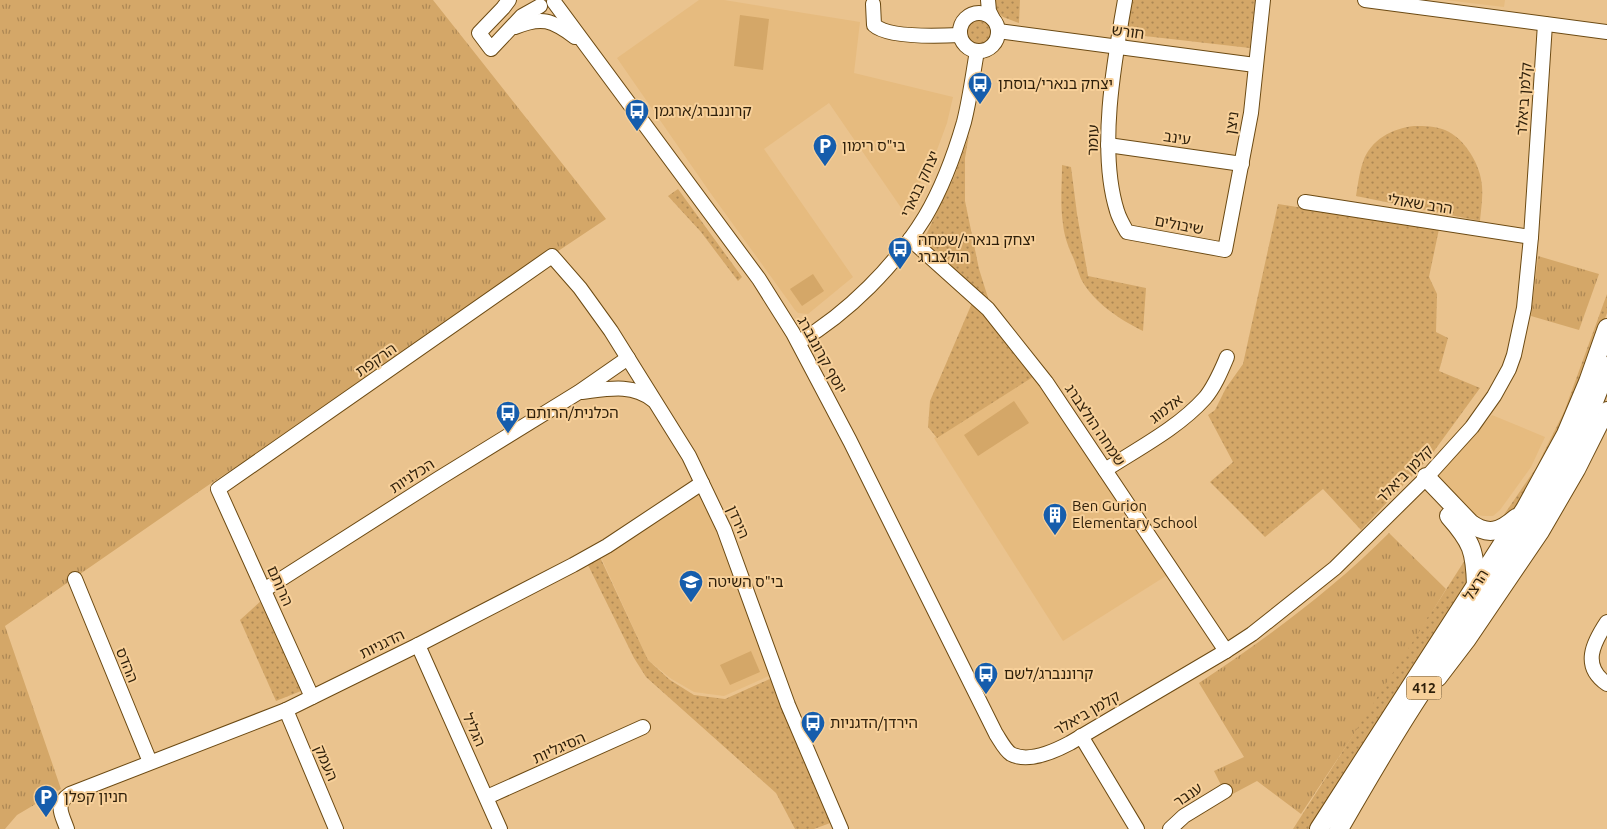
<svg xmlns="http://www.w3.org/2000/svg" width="1607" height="829" font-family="Ubuntu,'Noto Sans Hebrew',sans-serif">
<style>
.built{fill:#e6bb7f}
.grass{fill:url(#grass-tufts)}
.park{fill:url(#park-dots)}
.garden{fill:#d4a768}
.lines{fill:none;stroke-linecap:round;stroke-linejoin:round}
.minor-casing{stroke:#6c4a13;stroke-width:16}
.major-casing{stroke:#6c4a13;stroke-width:20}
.minor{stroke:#fff;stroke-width:14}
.major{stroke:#fff;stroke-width:18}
.labels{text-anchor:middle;stroke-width:4;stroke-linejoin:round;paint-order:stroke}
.shield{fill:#f7d09a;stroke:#6a5435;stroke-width:1}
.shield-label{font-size:14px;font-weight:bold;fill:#2e1f0a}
.street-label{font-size:15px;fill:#2e1f0a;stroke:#f7d09a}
.poi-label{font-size:15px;fill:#2e1f0a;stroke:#f7d09a;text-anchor:start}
</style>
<defs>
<pattern id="grass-tufts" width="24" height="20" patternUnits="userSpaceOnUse" patternTransform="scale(1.25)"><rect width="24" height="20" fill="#d4a768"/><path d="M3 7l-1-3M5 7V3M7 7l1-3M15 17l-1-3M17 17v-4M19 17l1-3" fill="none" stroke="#ac8754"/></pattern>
<pattern id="park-dots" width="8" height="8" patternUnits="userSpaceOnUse" patternTransform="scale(1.25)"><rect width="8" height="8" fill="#d4a768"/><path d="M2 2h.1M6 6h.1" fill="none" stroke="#ac8754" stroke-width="1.8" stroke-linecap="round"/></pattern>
</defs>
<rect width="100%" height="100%" fill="#eac38e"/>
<g class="built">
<polygon points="699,0 724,0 860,22 854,73 953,97 947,123 934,158 904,212 829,103 764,149 853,277 808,314 798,313 795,310 709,191 617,58"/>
<polygon points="1445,0 1505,0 1504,7"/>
<polygon points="1040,372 1169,574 1063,641 934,438"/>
<polygon points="1492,415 1545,437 1531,467 1500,510 1493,516 1484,516 1476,515 1438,476"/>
<polygon points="701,492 729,553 771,675 724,696 694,692 670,678 648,660 600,555"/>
</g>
<g class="grass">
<polygon points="0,0 433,0 606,219 210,484 5,626 61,789 17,815 5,829 0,829"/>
<polygon points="1538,256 1599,274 1579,330 1531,316"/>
<path d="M 1389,533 L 1446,589 L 1398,668 L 1301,814 L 1257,781 L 1227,797 L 1214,771 L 1244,757 L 1199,683 C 1267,638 1332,590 1389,533 Z"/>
</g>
<g class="park">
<polygon points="995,0 1020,0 1019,23 1003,17 996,11"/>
<polygon points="1131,0 1255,0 1250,48 1127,34"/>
<circle cx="979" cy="32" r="15"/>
<path d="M 1414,126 C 1425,126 1435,126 1445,130 C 1465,138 1481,166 1482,186 C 1483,197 1481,210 1480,221 L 1356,196 C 1358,185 1359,173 1363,162 C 1370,140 1393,128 1414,126 Z"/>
<polygon points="969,135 965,158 965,201 979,269 989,301 923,241 954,177"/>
<path d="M 1062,165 L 1071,167 L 1077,214 L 1088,276 L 1146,288 L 1143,331 C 1119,319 1094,303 1081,279 C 1078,272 1076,264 1073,257 C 1068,247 1064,235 1063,224 C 1060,204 1062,185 1062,165 Z"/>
<polygon points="678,189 742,277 738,281 701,232 668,196"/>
<polygon points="1278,204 1439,229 1429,277 1437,294 1436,332 1448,338 1439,371 1480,388 1429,458 1361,530 1323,489 1265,537 1210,482 1233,462 1208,415 1215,410 1226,388 1243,364"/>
<polygon points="1607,294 1607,313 1571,407 1518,505 1509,515 1499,522 1536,468 1564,412"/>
<polygon points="972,303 1036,375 937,438 928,427 930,401"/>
<polygon points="1472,549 1474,570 1310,829 1293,829"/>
<polygon points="599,555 648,660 670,680 694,695 725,699 774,677 833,822 814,829 795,829 776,793 646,677 634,658 586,561"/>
<polygon points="263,599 301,691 276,701 240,620"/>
</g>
<g class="garden">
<polygon points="740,15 769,19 763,70 734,66"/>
<polygon points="813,274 824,291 802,306 790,289"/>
<polygon points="1014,401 1029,423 978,456 964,435"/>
<polygon points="751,651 760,672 730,685 720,665"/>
</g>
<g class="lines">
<defs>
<g id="minor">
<polyline points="509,0 503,8 479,33 491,49 522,16 540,6"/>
<polyline points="988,0 989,11 993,19"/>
<path d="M 1125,0 C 1114,62 1098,150 1117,211 C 1119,218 1123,225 1127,232 L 1225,250 L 1251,113 L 1263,0"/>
<polyline points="1365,0 1607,32"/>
<path d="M 554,2 L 759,279 L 793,333 L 850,441 L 996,734 C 1000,740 1005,750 1011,754 C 1028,763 1055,751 1070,743 L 1226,651 L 1252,634 L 1335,568 L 1425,479 L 1472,427 L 1494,396 L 1509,369 L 1514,355 L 1524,308 L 1531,237 L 1545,24"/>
<path d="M 873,4 L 874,25 C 888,38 940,36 960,35"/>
<circle cx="979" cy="32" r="19"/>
<path d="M 515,27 C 542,16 552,20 575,37"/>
<polyline points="998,31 1255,65"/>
<polyline points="1108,145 1242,164"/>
<polyline points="1305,202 1531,237"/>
<polyline points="910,239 988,309 1046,382 1226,651"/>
<path d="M 799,342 C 848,313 895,266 925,217 C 941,190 955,153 964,122 C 970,98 973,74 977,51"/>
<path d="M 582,392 C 607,389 632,383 653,400"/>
<path d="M 1105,470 C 1139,448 1178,428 1205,398 C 1215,386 1221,371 1227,357"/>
<polyline points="75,579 150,762"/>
<polyline points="264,590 438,479 579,392 628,358"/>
<path d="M 1607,622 C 1593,643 1581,666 1607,684"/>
<polyline points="418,645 500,829"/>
<polyline points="1439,679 1468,641 1542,532 1578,470 1604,418 1607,409"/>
<polyline points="312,697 218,489 552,256 580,288 611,331 689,456 724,529 788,705 841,829"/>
<polyline points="286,710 336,829"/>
<polyline points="1081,736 1137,829"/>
<polyline points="487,797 643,727"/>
<path d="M 67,829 C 62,814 54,805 70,794 L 286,710 L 418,645 L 573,565 L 607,546 L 702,483"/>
<polyline points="1170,829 1184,816 1225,791"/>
</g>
<g id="major">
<path d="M 1426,477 L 1470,523 C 1488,536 1500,532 1516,518"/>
<path d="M 1449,516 C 1472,542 1475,551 1476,585"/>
<polyline points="1319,829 1525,509 1566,434 1588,382 1607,328"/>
<path d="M 1339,829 C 1366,782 1393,735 1423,690 C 1465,626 1510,563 1549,497 C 1572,456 1592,411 1607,366"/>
</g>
</defs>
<use href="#minor" class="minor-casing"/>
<use href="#major" class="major-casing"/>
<use href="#minor" class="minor"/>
<use href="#major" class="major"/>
</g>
<defs>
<symbol id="bus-pin" viewBox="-11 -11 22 30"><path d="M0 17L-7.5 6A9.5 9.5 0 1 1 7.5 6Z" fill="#165dac" stroke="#f7d09a"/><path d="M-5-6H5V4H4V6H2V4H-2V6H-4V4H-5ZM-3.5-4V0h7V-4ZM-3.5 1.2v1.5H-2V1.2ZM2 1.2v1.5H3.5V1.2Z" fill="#fff"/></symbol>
<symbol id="parking-pin" viewBox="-11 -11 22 30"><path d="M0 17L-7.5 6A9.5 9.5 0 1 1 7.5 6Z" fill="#165dac" stroke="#f7d09a"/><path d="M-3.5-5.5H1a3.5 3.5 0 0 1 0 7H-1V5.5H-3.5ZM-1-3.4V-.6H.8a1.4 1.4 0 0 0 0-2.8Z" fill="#fff"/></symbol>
<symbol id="building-pin" viewBox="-11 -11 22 30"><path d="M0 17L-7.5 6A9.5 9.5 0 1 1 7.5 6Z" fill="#165dac" stroke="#f7d09a"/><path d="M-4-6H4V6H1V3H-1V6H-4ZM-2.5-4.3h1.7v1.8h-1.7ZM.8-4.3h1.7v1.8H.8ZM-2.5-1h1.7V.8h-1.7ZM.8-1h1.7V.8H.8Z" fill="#fff"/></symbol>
<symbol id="school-pin" viewBox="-11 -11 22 30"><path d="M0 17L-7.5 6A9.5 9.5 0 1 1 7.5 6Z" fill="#165dac" stroke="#f7d09a"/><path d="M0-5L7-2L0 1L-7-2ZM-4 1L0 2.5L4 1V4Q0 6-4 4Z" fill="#fff"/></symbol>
</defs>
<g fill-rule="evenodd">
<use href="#bus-pin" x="966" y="70" width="28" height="38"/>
<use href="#bus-pin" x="623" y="97" width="28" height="38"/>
<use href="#parking-pin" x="811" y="132" width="28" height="38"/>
<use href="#bus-pin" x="886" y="235" width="28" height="38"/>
<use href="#bus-pin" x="494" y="399" width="28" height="38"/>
<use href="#building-pin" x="1041" y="501" width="28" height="38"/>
<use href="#school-pin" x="677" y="568" width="28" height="38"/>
<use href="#bus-pin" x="972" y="660" width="28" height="38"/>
<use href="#bus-pin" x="799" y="709" width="28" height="38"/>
<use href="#parking-pin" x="32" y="783" width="28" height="38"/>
</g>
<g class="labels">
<rect class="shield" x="1406.5" y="676.5" width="35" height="23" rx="4"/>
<g class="shield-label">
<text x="1424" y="693">412</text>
</g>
<g class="street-label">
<text transform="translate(1128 32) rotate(8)" y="5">חורש</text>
<text transform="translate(1524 99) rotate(-86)" y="5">קלמן ביאלר</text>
<text transform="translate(1232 123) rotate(-81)" y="5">ניצן</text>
<text transform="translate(1177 138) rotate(8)" y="5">עינב</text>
<text transform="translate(1093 140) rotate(-88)" y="5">עומר</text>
<text transform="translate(920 184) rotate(-65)" y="5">יצחק בנארי</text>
<text transform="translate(1420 204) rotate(9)" y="5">הרב שאולי</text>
<text transform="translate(1179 225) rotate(11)" y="5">שיבולים</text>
<text transform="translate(822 355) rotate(61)" y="5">יוסף קרוננברג</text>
<text transform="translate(376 360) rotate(-35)" y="5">הרקפת</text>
<text transform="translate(1166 409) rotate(-37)" y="5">אלמוג</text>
<text transform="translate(1095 425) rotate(56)" y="5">שמחה הולצברג</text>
<text transform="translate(1405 474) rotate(-46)" y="5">קלמן ביאלר</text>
<text transform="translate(412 476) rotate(-33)" y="5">הכלניות</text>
<text transform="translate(738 522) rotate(66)" y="5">הירדן</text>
<text transform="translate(1476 585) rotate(-58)" y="5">הרצל</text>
<text transform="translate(280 586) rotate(66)" y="5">הרותם</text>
<text transform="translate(382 644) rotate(-26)" y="5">הדגניות</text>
<text transform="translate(127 665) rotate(68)" y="5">ההדס</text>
<text transform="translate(1087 713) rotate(-30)" y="5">קלמן ביאלר</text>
<text transform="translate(474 730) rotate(66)" y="5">הגליל</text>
<text transform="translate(559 748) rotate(-24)" y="5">הסיגליות</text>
<text transform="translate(326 763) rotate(67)" y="5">העמק</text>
<text transform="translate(1188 795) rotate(-34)" y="5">ענבר</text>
</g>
<g class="poi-label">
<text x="998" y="89">יצחק בנארי/בוסתן</text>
<text x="654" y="116">קרוננברג/ארגמן</text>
<text x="842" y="151">בי"ס רימון</text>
<text x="918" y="245">יצחק בנארי/שמחה<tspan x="918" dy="17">הולצברג</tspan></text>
<text x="526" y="418">הכלנית/הרותם</text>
<text x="1072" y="511">Ben Gurion<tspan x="1072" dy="17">Elementary School</tspan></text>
<text x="708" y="587">בי"ס השיטה</text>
<text x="1004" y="679">קרוננברג/לשם</text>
<text x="830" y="728">הירדן/הדגניות</text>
<text x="64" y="802">חניון קפלן</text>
</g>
</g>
</svg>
